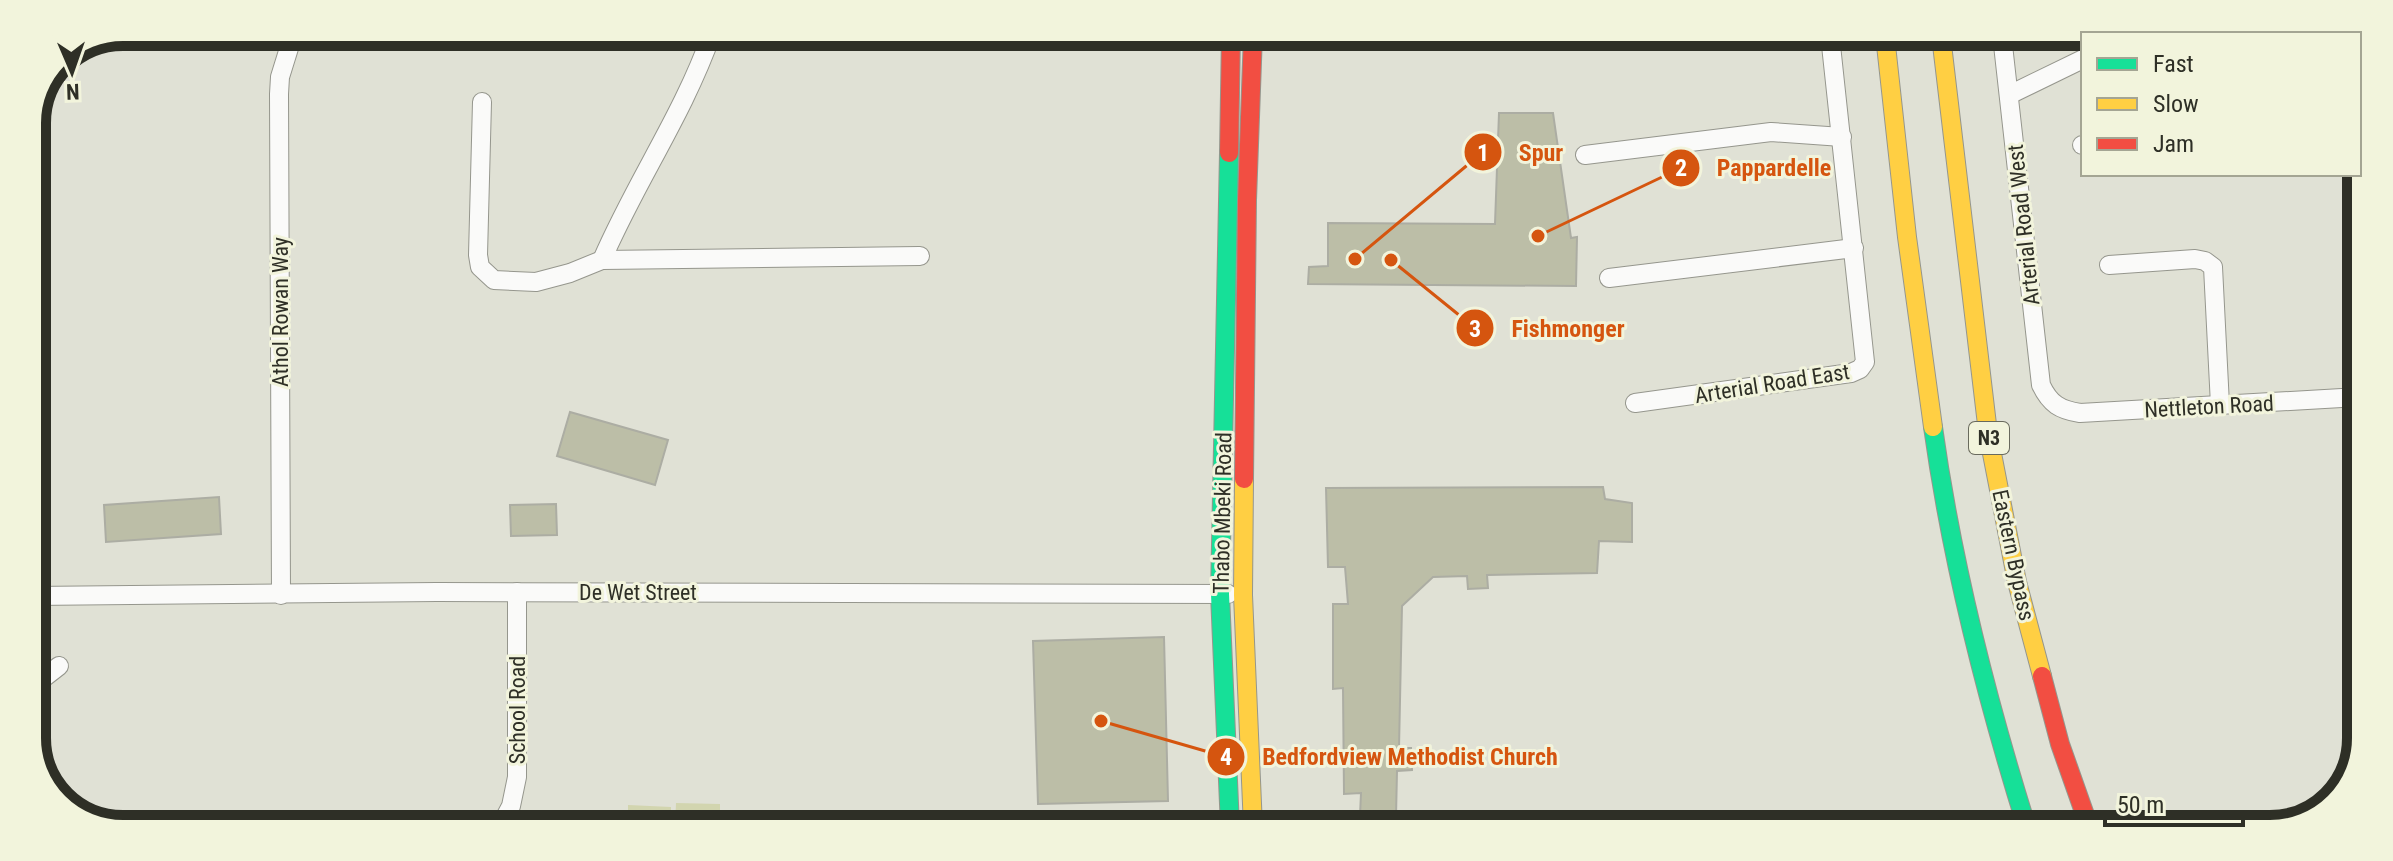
<svg xmlns="http://www.w3.org/2000/svg" width="2393" height="861" font-family="'Roboto Condensed',sans-serif">
<style>
.green{fill:#d2d5af}
.building{fill:#bcbea7;stroke:#acada3;stroke-width:2}
.lines{fill:none;stroke-linecap:round;stroke-linejoin:round}
.street-casing{stroke:#95968d;stroke-width:20}
.fast-casing{stroke:#95968d;stroke-width:20}
.slow-casing{stroke:#95968d;stroke-width:20}
.jam-casing{stroke:#95968d;stroke-width:20}
.street{stroke:#fafaf9;stroke-width:18}
.fast{stroke:#16e098;stroke-width:18}
.slow{stroke:#ffcf43;stroke-width:18}
.jam{stroke:#f24e42;stroke-width:18}
.labels{text-anchor:middle;stroke-width:6;stroke-linejoin:round;paint-order:stroke}
.shield{fill:#f2f4dc;stroke:#696a5d;stroke-width:2}
.shield-label{font-size:20px;font-weight:bold;fill:#2e2f26}
.street-label{font-size:22px;fill:#2e2f26;stroke:#f2f4dc}
.rim{fill:none;stroke:#2e2f26;stroke-width:10}
.leader{fill:none;stroke:#d5550f;stroke-width:3}
.callout-dot{fill:#d5550f;stroke:#f2f4dc;stroke-width:3}
.mark-label{font-size:24px;text-anchor:middle;font-weight:bold;fill:#fff}
.callout-label{font-size:24px;text-anchor:middle;font-weight:bold;fill:#d5550f;stroke:#f2f4dc;stroke-width:6;stroke-linejoin:round;paint-order:stroke}
</style>
<rect width="100%" height="100%" fill="#e0e1d5"/>
<g class="green">
<polygon points="676,803 720,804 720,826 675,826"/>
<polygon points="628,805 671,807 671,826 628,825"/>
</g>
<g class="building">
<polygon points="1499,113 1553,113 1571,238 1577,237 1576,286 1308,284 1309,267 1328,266 1328,223 1495,224"/>
<polygon points="570,412 668,440 655,485 557,456"/>
<polygon points="1603,487 1605,499 1632,503 1632,542 1599,541 1597,573 1487,575 1488,588 1468,589 1467,576 1433,577 1402,606 1399,748 1411,748 1412,770 1397,771 1396,817 1360,816 1361,793 1344,794 1343,688 1333,689 1333,604 1348,604 1345,567 1328,567 1326,488"/>
<polygon points="219,497 221,534 106,542 104,505"/>
<polygon points="556,504 557,535 511,536 510,505"/>
<polygon points="1164,637 1168,801 1038,804 1033,641"/>
</g>
<g class="lines">
<defs>
<g id="street">
<path d="M 2002,36 L 2041,385 C 2050,404 2060,410 2080,413 L 2359,397"/>
<polyline points="2009,95 2083,59"/>
<polyline points="482,102 478,255 480,267 494,280 536,282 570,273 602,260 920,256"/>
<polyline points="2082,145 2083,145"/>
<polyline points="1585,155 1771,132 1842,137"/>
<path d="M 602,260 C 636,181 683,115 712,33"/>
<polyline points="2109,265 2195,259 2205,261 2213,267 2220,405"/>
<polyline points="1609,278 1854,248"/>
<polyline points="1635,403 1851,373 1860,369 1865,362 1830,36"/>
<polyline points="281,595 279,94 280,77 294,32"/>
<polyline points="32,596 437,592 1228,594"/>
<polyline points="32,687 59,666"/>
<polyline points="501,825 511,806 517,777 517,592"/>
</g>
<g id="fast">
<polyline points="1229,153 1220,594 1230,827"/>
<path d="M 1933,427 C 1952,564 1986,697 2027,828"/>
<polyline points="1571,823 1576,828"/>
</g>
<g id="slow">
<polyline points="1885,36 1907,237 1933,427"/>
<polyline points="1941,36 1988,433 2017,582 2042,676"/>
<polyline points="1244,479 1243,595 1253,827"/>
</g>
<g id="jam">
<polyline points="1229,153 1231,34"/>
<polyline points="1244,479 1247,200 1253,34"/>
<polyline points="2042,676 2060,744 2090,829"/>
</g>
</defs>
<use href="#street" class="street-casing"/>
<use href="#fast" class="fast-casing"/>
<use href="#slow" class="slow-casing"/>
<use href="#jam" class="jam-casing"/>
<use href="#street" class="street"/>
<use href="#fast" class="fast"/>
<use href="#slow" class="slow"/>
<use href="#jam" class="jam"/>
</g>
<g class="labels">
<rect class="shield" x="1969" y="422" width="40" height="32" rx="6"/>
<g class="shield-label">
<text x="1989" y="445">N3</text>
</g>
<g class="street-label">
<text transform="translate(2023 225) rotate(-96)" y="8">Arterial Road West</text>
<text transform="translate(280 312) rotate(-90)" y="8">Athol Rowan Way</text>
<text transform="translate(1772 383) rotate(-9)" y="8">Arterial Road East</text>
<text transform="translate(2209 406) rotate(-3)" y="8">Nettleton Road</text>
<text transform="translate(1222 513) rotate(-89)" y="8">Thabo Mbeki Road</text>
<text transform="translate(2014 555) rotate(78)" y="8">Eastern Bypass</text>
<text x="638" y="600">De Wet Street</text>
<text transform="translate(517 710) rotate(-90)" y="8">School Road</text>
</g>
</g>
<path d="M0 0H2393V861H0ZM123 46H2270A77 77 0 0 1 2347 123V738A77 77 0 0 1 2270 815H123A77 77 0 0 1 46 738V123A77 77 0 0 1 123 46Z" fill="#f2f4dc" fill-rule="evenodd"/>
<path class="rim" d="M123 46H2270A77 77 0 0 1 2347 123V738A77 77 0 0 1 2270 815H123A77 77 0 0 1 46 738V123A77 77 0 0 1 123 46Z"/>
<path class="leader" d="M1355 259L1483 152M1538 236L1681 168M1391 260L1475 328M1101 721L1226 757"/>
<g class="callout-dot">
<circle cx="1355" cy="259" r="8"/>
<circle cx="1538" cy="236" r="8"/>
<circle cx="1391" cy="260" r="8"/>
<circle cx="1101" cy="721" r="8"/>
<circle cx="1483" cy="152" r="20"/>
<circle cx="1681" cy="168" r="20"/>
<circle cx="1475" cy="328" r="20"/>
<circle cx="1226" cy="757" r="20"/>
</g>
<g class="mark-label">
<text x="1483" y="161">1</text>
<text x="1681" y="176">2</text>
<text x="1475" y="337">3</text>
<text x="1226" y="765">4</text>
</g>
<g class="callout-label">
<text x="1541" y="161">Spur</text>
<text x="1774" y="176">Pappardelle</text>
<text x="1568" y="337">Fishmonger</text>
<text x="1410" y="765">Bedfordview Methodist Church</text>
</g>
<rect x="2081" y="32" width="280" height="144" fill="#f2f4dc" stroke="#a4a593" stroke-width="2"/>
<rect x="2097" y="58" width="40" height="12" fill="#16e098" stroke="#a4a593" stroke-width="2"/>
<text x="2153" y="72" font-size="24" fill="#2e2f26">Fast</text>
<rect x="2097" y="98" width="40" height="12" fill="#ffcf43" stroke="#a4a593" stroke-width="2"/>
<text x="2153" y="112" font-size="24" fill="#2e2f26">Slow</text>
<rect x="2097" y="138" width="40" height="12" fill="#f24e42" stroke="#a4a593" stroke-width="2"/>
<text x="2153" y="152" font-size="24" fill="#2e2f26">Jam</text>
<g transform="translate(72 72) rotate(178)" stroke="#f2f4dc" stroke-width="6" paint-order="stroke">
<path d="M0-6L14 30L0 20L-14 30Z" fill="#2e2f26"/>
<text y="-12" font-size="22" font-weight="bold" text-anchor="middle" fill="#2e2f26">N</text>
</g>
<path d="M2105 813v12h138v-12" fill="none" stroke="#2e2f26" stroke-width="4"/>
<text x="2117" y="813" font-size="24" fill="#2e2f26" stroke="#f2f4dc" stroke-width="6" paint-order="stroke">50 m</text>
</svg>
